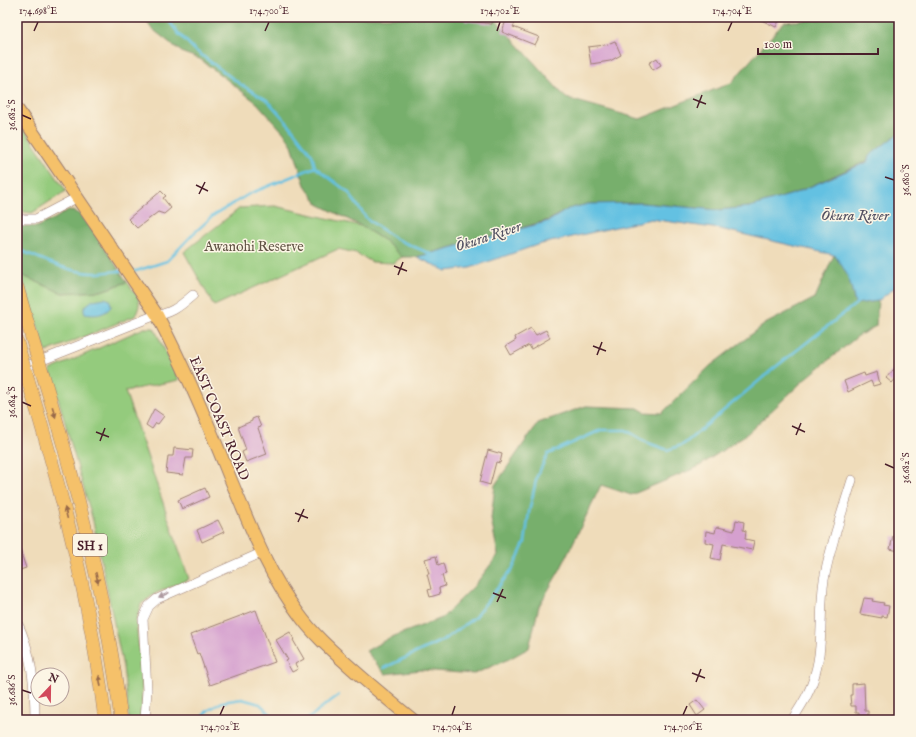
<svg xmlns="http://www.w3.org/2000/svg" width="916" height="737" font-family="'IM FELL English',serif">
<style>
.green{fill:#94cb7d;stroke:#6f7554}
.forest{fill:#77af6c;stroke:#60674c}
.water{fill:#64c1e2;stroke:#577086}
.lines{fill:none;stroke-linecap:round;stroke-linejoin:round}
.stream{stroke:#64c1e2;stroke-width:2.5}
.building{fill:#d5a0cf}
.minor-casing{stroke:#9c7e72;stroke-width:10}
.major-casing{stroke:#9c7e72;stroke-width:14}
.highway-casing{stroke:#9c7e72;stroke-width:14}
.minor{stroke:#fff;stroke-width:9}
.major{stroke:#f5c16b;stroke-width:12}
.highway{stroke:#f5c16b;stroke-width:13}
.highway-bridge-casing{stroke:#9c7e72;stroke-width:14;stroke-linecap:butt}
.highway-bridge{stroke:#f5c16b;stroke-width:13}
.oneway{fill:#976848}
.oneway2{fill:#ae9aa0}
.ticks{fill:none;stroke:#4a1f2b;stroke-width:1.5}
.labels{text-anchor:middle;stroke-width:3;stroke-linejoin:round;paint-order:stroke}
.shield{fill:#fcf5e5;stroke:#7f5f63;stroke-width:1}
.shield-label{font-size:13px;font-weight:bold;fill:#4a1f2b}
.park-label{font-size:14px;fill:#605344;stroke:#fcf5e5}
.street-label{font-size:14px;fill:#4a1f2b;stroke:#fcf5e5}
.water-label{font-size:15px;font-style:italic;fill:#525062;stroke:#fcf5e5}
.neatline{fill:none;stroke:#4a1f2b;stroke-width:1.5}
.ticks-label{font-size:10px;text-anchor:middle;fill:#4a1f2b}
</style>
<rect width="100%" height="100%" fill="#fcf5e5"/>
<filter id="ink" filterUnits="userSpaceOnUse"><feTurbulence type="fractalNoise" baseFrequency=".025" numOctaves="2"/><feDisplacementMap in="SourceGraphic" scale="8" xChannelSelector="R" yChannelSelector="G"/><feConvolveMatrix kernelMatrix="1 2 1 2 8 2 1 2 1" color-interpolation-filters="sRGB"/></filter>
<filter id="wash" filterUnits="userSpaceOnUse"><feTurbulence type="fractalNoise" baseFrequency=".012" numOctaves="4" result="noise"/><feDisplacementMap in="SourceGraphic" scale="16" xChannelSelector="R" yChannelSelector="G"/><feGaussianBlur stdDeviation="0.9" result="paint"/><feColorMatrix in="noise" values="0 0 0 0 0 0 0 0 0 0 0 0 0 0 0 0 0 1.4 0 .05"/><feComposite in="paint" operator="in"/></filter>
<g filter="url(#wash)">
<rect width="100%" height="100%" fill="#efdcba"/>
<g class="green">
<polygon points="17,118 66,191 32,213 17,211"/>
<polygon points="275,206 361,226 385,241 402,257 393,263 372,262 356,253 338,249 214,306 184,252 240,208"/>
<path d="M 21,275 L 63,293 L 101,291 L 127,282 C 137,296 144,299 135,316 L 46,352 Z"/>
<polygon points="144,328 154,328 179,380 125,391 189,579 156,593 141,604 136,621 142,679 142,720 129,720 123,667 93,521 50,370"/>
</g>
<g class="forest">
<polygon points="144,17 493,17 566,98 640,119 731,83 784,22 843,17 899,17 899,133 869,156 867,161 793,194 750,207 718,210 642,203 588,204 568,209 549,220 417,257 402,257 385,241 361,226 318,204 305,185 292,145 284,133 257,103 200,59 183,53 151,28"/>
<polygon points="68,210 78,213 92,228 127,282 101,291 62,293 21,275 17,262 17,225 37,227 54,219"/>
<polygon points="834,255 845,269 849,277 855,304 878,301 876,326 858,336 804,380 748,433 698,467 631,495 601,485 561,568 539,606 529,648 509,659 474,674 421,670 385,674 366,651 389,638 442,618 475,585 498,555 491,519 495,485 538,423 586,406 638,408 645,412 662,413 710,366 765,324 815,298"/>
</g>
<g class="water">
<path d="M 899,133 L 899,278 L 898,285 L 878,301 L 855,304 C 850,281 849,274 834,255 L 720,229 L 651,219 L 537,245 L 470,268 L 446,271 L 417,257 L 549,221 L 568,209 L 588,204 L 642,203 L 718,210 L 750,207 L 793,194 L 867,162 L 869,156 Z"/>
<path d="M 105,298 L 110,300 L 111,307 C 104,315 96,316 85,314 L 84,311 L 84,307 L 93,300 Z"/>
</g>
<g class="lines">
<g class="stream">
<polyline points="166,17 178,33 196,51 240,84 267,100 291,127 312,155 315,167"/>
<path d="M 17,249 C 40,258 69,273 94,273 C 103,273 113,271 122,271"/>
<polyline points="131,271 136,271 167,261 194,233 214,215 249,194 315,167 348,192 367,219 396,239 431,254"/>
<polyline points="384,668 445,639 475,617 513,568 525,542 529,512 537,476 548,454 601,430 626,430 648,443 668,450 684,444 773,369 857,303"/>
<polyline points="201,720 207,711 222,702 242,699 260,704 277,720"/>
<polyline points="307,720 321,708 339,695"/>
</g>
</g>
<g id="blocks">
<g class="building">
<polygon points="465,17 493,17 492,24 465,21"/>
<polygon points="755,17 781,17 776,27"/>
<polygon points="506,20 515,23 513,27 539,37 535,45 502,32"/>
<polygon points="615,41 621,55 610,61 591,64 588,47 605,45"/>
<polygon points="657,58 661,65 653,70 649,63"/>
<polygon points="161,191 166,196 163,198 171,208 164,214 158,212 137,228 128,219"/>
<polygon points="531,328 536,335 546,330 550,338 531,349 529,345 511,355 506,346 516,340 515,337"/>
<polygon points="899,369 899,375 892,383 886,378 893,370"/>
<polygon points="877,372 880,384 873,386 871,381 848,392 844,381 864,373 865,376"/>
<polygon points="154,409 164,416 158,424 156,423 152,429 146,425"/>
<polygon points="257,417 261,427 258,428 267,454 246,462 242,452 246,450 238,427 252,421 252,419"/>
<polygon points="174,448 193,450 192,458 186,458 183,475 166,473 168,456 173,456"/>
<polygon points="488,450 502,454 500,463 496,462 490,485 480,482"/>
<polygon points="205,488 209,497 182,509 178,500"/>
<polygon points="218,520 224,532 202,542 197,530"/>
<polygon points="736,520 744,522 743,530 746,531 745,539 754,541 752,550 723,544 720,560 711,558 714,544 705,542 706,531 715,533 716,528 718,527 734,531"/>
<polygon points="893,536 899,537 899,551 890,549"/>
<polygon points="18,544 26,568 17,571 17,545"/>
<polygon points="436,556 438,565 443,563 446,574 442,575 445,586 439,588 440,594 430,597 428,590 431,589 427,574 429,574 425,559"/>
<polygon points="864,598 873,599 872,601 884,603 883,605 889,606 887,617 882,616 882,618 860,614"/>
<polygon points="256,610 275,662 210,685 199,653 197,654 190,635"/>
<polygon points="290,632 294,639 293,640 304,659 295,664 298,669 292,672 286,661 288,660 276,640"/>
<polygon points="864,683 865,711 868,711 868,720 860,720 859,719 859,712 856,712 856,706 851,706 850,695 852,695 852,684"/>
<polygon points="697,700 705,710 697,716 690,705"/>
</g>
</g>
</g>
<g filter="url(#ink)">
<use href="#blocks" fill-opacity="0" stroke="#9c7e72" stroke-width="1"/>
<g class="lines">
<defs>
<g id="minor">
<polyline points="17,219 36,219 78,197"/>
<path d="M 17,370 L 151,317 C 171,313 177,309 193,295"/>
<path d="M 17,622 C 32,653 35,686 35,720"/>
<polyline points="145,720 147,690 143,619 149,606 157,599 261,553"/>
<path d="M 792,720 C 801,706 811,691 815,674 C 824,644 819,611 824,580 C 830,546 842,513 852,480"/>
</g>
<path id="major" d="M 17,109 L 157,315 C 185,368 208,423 230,478 C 250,525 267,572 298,613 C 312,633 330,649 348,665 C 369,684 391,702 413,720"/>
<g id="highway">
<polyline points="17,287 36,352"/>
<polyline points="17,342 21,357"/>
<path d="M 43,375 C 77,488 107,602 121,720"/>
<path d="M 28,380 C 62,492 91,604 105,720"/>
</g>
</defs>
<use href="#minor" class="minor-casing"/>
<use href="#major" class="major-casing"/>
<use href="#highway" class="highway-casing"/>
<use href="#minor" class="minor"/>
<use href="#major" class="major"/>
<use href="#highway" class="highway"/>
<defs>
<g id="highway-bridge">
<polyline points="36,352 43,375"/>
<polyline points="21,357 28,380"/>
</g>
</defs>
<use href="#highway-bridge" class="highway-bridge-casing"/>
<use href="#highway-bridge" class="highway-bridge"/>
</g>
<defs><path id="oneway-solid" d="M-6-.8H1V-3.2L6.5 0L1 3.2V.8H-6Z"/></defs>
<g class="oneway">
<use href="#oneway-solid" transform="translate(54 412) rotate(73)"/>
<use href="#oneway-solid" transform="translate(66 513) rotate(-104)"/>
<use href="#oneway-solid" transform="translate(97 578) rotate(78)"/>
<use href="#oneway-solid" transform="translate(100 681) rotate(-99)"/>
</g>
<use class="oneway2" href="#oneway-solid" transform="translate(164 595) rotate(156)"/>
</g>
<path class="ticks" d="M 34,31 L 38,22M 265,31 L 269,22M 497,31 L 500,22M 728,31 L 732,22M 693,99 L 706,104M 697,108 L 702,95M 22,115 L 31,119M 885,177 L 894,180M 196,185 L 208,191M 199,194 L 205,182M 394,266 L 407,271M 398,275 L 403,262M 593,346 L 606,351M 597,355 L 602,342M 22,402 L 31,406M 792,426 L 805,432M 96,432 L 109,437M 796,435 L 801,423M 100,441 L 105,428M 885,464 L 894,468M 295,513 L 308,518M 298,522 L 304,509M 493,593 L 506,598M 497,602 L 503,589M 692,673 L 705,678M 696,682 L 701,669M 22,690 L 31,693M 220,715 L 224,706M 452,715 L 455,706M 683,715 L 687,706"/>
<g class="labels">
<rect class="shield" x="73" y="534" width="34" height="22" rx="3"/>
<g class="shield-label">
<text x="90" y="550">SH 1</text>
</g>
<g class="park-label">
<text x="254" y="251">Awanohi Reserve</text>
</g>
<g class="street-label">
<text transform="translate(220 418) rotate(67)" y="5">EAST COAST ROAD</text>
</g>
<g class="water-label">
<text x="855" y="220">Ōkura River</text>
<text transform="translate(488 236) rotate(-18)" y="5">Ōkura River</text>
</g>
</g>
<rect width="916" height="737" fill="none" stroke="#fcf5e5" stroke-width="44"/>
<g transform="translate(50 687) rotate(22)"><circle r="19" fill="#fcf5e5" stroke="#b59f9b"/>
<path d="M0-3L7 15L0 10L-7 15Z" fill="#d1495b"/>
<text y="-6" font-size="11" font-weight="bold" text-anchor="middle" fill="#4a1f2b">N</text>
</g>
<path d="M758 48v6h120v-6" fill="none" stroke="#4a1f2b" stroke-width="2"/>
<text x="764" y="48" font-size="12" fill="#4a1f2b" stroke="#fcf5e5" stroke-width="3" paint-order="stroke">100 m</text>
<rect x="22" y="22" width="872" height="693" class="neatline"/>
<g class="ticks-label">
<text x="38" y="14">174.698°E</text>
<text x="269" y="14">174.700°E</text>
<text x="500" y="14">174.702°E</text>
<text x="732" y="14">174.704°E</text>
<text transform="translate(11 115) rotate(-90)" y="4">36.682°S</text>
<text transform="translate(905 180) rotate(-90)" y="4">36.680°S</text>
<text transform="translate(11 402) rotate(-90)" y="4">36.684°S</text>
<text transform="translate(905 468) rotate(-90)" y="4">36.682°S</text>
<text transform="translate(11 690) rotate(-90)" y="4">36.686°S</text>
<text x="220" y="730">174.702°E</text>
<text x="452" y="730">174.704°E</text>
<text x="683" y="730">174.706°E</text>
</g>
</svg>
